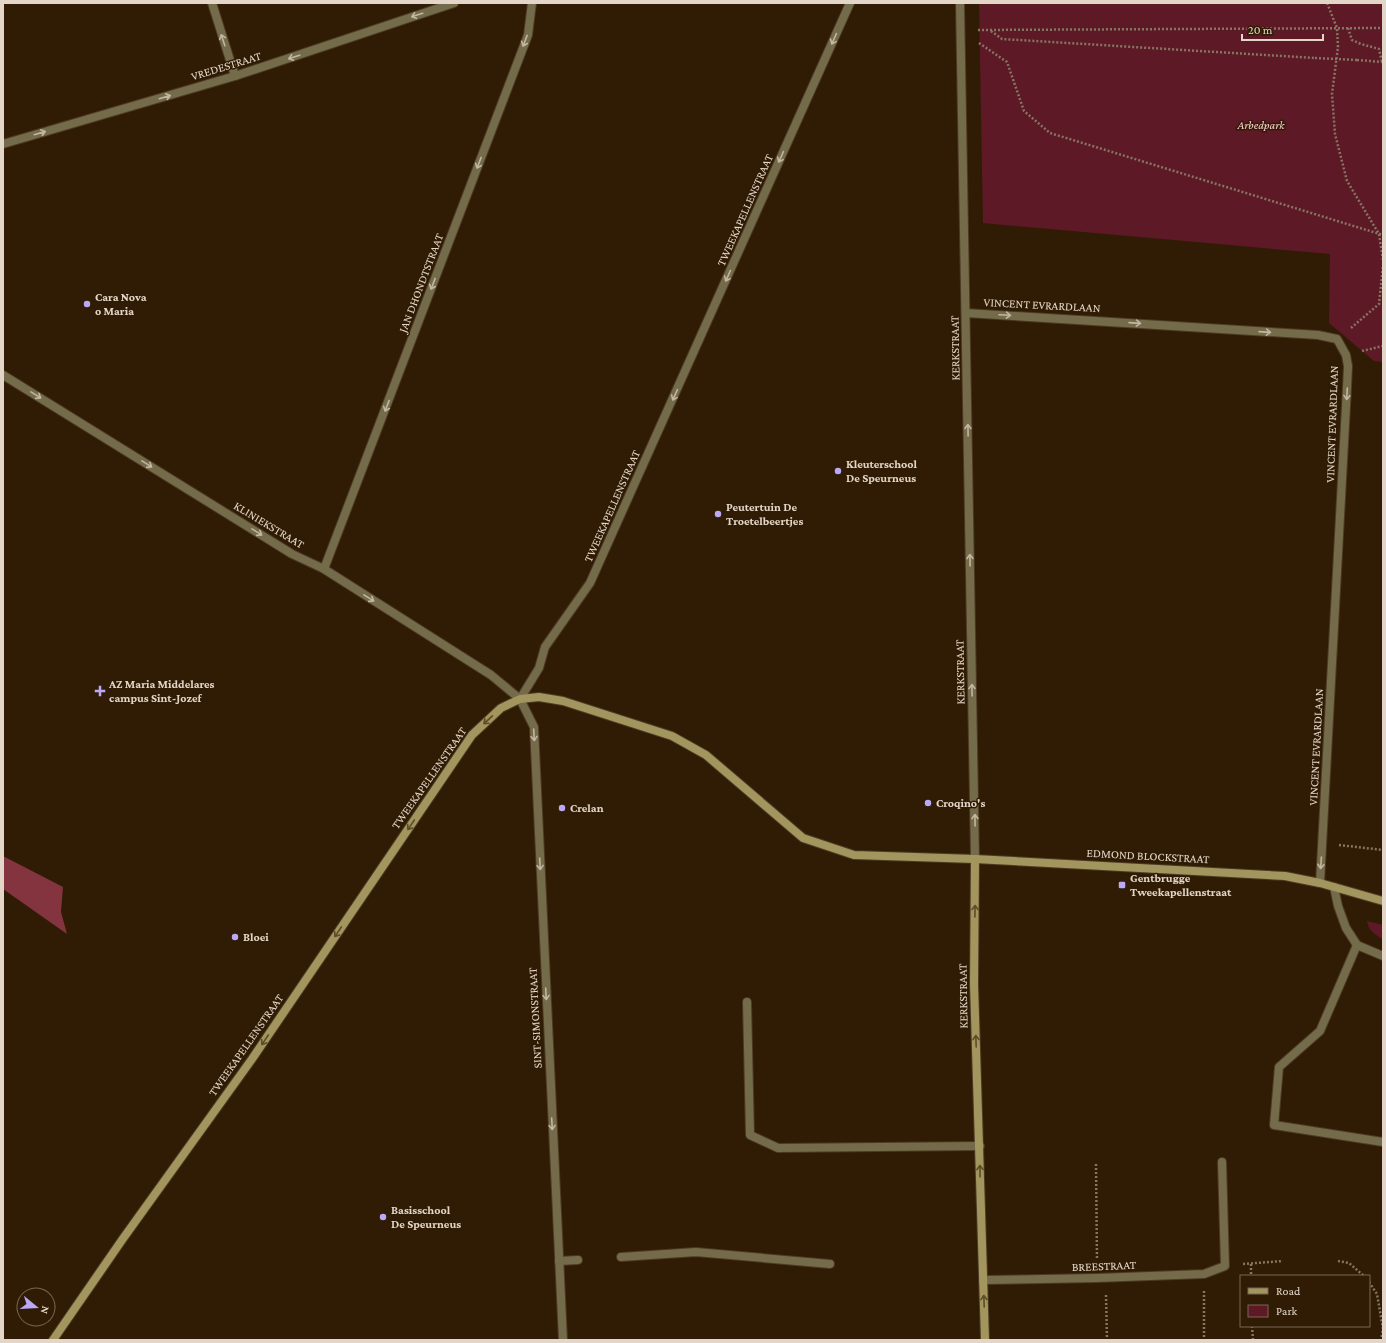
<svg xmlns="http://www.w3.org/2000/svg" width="1386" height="1343" font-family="'Crimson Pro',serif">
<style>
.green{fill:#5e1926}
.forest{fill:#84343f}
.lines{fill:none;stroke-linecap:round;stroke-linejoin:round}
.lane-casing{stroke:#4d3a23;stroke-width:10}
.street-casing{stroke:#4d3a23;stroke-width:10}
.secondary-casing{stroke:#4d3a23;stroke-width:10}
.path{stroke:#867562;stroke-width:2.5;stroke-dasharray:2 2;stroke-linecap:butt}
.lane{stroke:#746b4a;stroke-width:8}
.street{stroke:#746b4a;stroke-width:8}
.secondary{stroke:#a3955e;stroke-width:8}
.path-bridge{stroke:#867562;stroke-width:2.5;stroke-dasharray:2 2;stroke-linecap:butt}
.oneway{stroke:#c2b6a2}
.oneway2{stroke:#5e4c28}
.poi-dot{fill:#baaaf6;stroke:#301c04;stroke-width:1.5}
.labels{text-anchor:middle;stroke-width:3;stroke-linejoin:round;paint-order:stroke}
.street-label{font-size:12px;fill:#e3d6c8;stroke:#301c04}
.park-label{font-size:12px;font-style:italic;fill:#fecdd0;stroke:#301c04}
.poi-label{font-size:12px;font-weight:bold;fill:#e3d6c8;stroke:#301c04;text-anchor:start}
</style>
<rect width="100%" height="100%" fill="#301c04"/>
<g class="green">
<polygon points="979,3 1383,3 1383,362 1374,361 1329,323 1330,254 983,223"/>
<path d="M 1367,921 L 1383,925 L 1383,939 C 1375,935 1368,930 1367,921 Z"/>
</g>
<polygon class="forest" points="3,856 63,887 61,912 67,934 3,889"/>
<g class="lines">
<defs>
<g id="lane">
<polyline points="1357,945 1320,1031 1279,1067 1274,1125 1383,1142"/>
<polyline points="747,1002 750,1135 778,1148 980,1146"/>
<polyline points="621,1257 696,1252 830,1264"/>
<polyline points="559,1261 578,1260"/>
</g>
<g id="street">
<polyline points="212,3 235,76"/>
<polyline points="960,3 975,859"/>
<polyline points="3,144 235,76 454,3"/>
<polyline points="966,313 1318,335 1337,339 1346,355 1348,366 1347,388 1320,883"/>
<polyline points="3,375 292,554 324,569 491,675 520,699 534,727 563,1340"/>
<polyline points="324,569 528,35 532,3"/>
<polyline points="520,699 539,668 545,647 590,583 850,3"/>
<polyline points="1334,887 1338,906 1346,928 1357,945 1383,956"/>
<polyline points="983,1280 1097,1278 1204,1274 1225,1266 1222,1162"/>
</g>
<g id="secondary">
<polyline points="975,859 974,984 985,1340"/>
<polyline points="53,1340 122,1240 252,1059 472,735 501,708 520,699 539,697 563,701 672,736 706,755 803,838 854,855 975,859 1285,876 1320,883 1383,901"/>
</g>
</defs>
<use href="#lane" class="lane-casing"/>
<use href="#street" class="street-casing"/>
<use href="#secondary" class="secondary-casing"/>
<g class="path">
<polyline points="1327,3 1337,28 1338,47 1332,94 1335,134 1347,181 1379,234 1383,260"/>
<polyline points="1348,28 1352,40 1361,44 1379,49 1382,62"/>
<polyline points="978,30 1383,28"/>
<polyline points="991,31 1002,39 1315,58"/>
<polyline points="979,43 1007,62 1024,111 1050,133 1383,235"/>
<polyline points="1357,60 1383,62"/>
<polyline points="1351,328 1379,304 1383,266"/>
<polyline points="1362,351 1383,346"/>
<polyline points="1339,845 1383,850"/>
<polyline points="1096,1164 1097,1260"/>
<polyline points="1338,1261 1349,1263 1364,1276"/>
<polyline points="1243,1264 1283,1261"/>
<polyline points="1251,1264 1251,1276"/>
<polyline points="1369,1282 1377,1294 1383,1329 1381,1340"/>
<polyline points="1204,1291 1204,1340"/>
<polyline points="1106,1295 1107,1340"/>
<polyline points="1252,1326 1253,1340"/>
</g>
<use href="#lane" class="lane"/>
<use href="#street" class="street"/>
<use href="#secondary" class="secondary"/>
<polyline class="path-bridge" points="1315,58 1357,60"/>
</g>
<defs><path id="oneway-shaft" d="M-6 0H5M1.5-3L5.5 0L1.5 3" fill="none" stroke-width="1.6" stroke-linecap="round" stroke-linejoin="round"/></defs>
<g class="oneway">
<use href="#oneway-shaft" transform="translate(417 15) rotate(162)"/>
<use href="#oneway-shaft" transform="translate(834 39) rotate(114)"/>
<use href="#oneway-shaft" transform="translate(223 40) rotate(-108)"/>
<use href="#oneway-shaft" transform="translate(525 41) rotate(111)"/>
<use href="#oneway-shaft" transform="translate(294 57) rotate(162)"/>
<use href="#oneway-shaft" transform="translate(165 97) rotate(-16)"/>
<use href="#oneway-shaft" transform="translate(40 133) rotate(-16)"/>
<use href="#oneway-shaft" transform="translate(781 157) rotate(114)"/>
<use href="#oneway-shaft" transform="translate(479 163) rotate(111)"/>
<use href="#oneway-shaft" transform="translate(728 276) rotate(114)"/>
<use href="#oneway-shaft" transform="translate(433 284) rotate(111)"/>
<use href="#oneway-shaft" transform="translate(1005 315) rotate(3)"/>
<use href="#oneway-shaft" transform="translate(1135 323) rotate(4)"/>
<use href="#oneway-shaft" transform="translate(1265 332) rotate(4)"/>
<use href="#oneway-shaft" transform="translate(1347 394) rotate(93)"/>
<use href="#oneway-shaft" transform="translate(36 395) rotate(32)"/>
<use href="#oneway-shaft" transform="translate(675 395) rotate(114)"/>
<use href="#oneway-shaft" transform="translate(387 406) rotate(111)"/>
<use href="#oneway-shaft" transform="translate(968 430) rotate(-91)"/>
<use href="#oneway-shaft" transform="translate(147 464) rotate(32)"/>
<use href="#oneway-shaft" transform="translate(257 532) rotate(32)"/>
<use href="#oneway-shaft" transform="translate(970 560) rotate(-91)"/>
<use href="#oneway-shaft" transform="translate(369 598) rotate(32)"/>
<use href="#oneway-shaft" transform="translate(972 690) rotate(-91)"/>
<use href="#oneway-shaft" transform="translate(534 735) rotate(87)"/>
<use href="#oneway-shaft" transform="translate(975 820) rotate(-91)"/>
<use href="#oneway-shaft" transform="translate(1321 863) rotate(94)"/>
<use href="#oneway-shaft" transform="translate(540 864) rotate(87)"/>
<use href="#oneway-shaft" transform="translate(546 994) rotate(87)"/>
<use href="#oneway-shaft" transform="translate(552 1124) rotate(87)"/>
</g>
<g class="oneway2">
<use href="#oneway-shaft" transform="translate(488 720) rotate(137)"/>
<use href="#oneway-shaft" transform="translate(411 825) rotate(124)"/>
<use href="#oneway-shaft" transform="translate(975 911) rotate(-89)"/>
<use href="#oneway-shaft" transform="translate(338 932) rotate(124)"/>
<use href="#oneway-shaft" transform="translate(265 1040) rotate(124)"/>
<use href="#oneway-shaft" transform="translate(976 1041) rotate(-92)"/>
<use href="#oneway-shaft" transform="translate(980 1171) rotate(-91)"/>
<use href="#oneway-shaft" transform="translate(984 1301) rotate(-92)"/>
</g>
<g class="poi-dot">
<circle cx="87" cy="304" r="4"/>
<circle cx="838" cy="471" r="4"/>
<circle cx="718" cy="514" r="4"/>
<path d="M98 685h4v4h4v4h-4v4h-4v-4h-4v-4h4z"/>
<circle cx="928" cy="803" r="4"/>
<circle cx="562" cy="808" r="4"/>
<rect x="1118" y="881" width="8" height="8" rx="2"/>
<circle cx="235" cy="937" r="4"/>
<circle cx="383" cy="1217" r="4"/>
</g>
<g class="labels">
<g class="street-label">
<text transform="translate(226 66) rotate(-17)" y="4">VREDESTRAAT</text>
<text transform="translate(745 210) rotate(-66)" y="4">TWEEKAPELLENSTRAAT</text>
<text transform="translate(421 283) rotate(-69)" y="4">JAN DHONDTSTRAAT</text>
<text transform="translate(1042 305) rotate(3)" y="4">VINCENT EVRARDLAAN</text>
<text transform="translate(955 348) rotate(-91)" y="4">KERKSTRAAT</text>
<text transform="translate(1332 424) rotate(-88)" y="4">VINCENT EVRARDLAAN</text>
<text transform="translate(612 506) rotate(-66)" y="4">TWEEKAPELLENSTRAAT</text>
<text transform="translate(269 525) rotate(31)" y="4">KLINIEKSTRAAT</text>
<text transform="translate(960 672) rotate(-91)" y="4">KERKSTRAAT</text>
<text transform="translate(1316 747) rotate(-87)" y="4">VINCENT EVRARDLAAN</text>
<text transform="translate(429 778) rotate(-55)" y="4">TWEEKAPELLENSTRAAT</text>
<text transform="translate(1148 856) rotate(3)" y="4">EDMOND BLOCKSTRAAT</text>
<text transform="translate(963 996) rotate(-91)" y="4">KERKSTRAAT</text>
<text transform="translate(535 1018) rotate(-93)" y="4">SINT-SIMONSTRAAT</text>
<text transform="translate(246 1045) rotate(-55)" y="4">TWEEKAPELLENSTRAAT</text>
<text transform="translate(1104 1266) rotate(-2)" y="4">BREESTRAAT</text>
</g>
<g class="park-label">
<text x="1261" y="129">Arbedpark</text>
</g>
<g class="poi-label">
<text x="95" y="301">Cara Nova<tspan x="95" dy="14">o Maria</tspan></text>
<text x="846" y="468">Kleuterschool<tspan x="846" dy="14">De Speurneus</tspan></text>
<text x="726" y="511">Peutertuin De<tspan x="726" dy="14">Troetelbeertjes</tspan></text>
<text x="109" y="688">AZ Maria Middelares<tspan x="109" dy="14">campus Sint-Jozef</tspan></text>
<text x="936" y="807">Croqino's</text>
<text x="570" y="812">Crelan</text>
<text x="1130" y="882">Gentbrugge<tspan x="1130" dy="14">Tweekapellenstraat</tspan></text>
<text x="243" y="941">Bloei</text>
<text x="391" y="1214">Basisschool<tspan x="391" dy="14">De Speurneus</tspan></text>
</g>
</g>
<rect width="1386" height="1343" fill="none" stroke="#e3d6c8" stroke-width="8"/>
<rect x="1240" y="1275" width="130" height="52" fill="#301c04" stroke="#786652"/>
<rect x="1248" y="1288" width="20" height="6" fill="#a3955e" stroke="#786652"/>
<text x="1276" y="1295" font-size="12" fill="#e3d6c8">Road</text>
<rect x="1248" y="1305" width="20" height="12" fill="#5e1926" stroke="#786652"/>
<text x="1276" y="1315" font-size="12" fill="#e3d6c8">Park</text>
<g transform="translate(36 1307) rotate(108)"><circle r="19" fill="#301c04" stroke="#786652"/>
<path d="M0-3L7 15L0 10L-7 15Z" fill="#baaaf6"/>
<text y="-6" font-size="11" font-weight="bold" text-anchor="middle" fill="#e3d6c8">N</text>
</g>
<path d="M1242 34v6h81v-6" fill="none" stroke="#e3d6c8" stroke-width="2"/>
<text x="1248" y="34" font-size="12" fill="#e3d6c8" stroke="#301c04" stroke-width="3" paint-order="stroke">20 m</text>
</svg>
